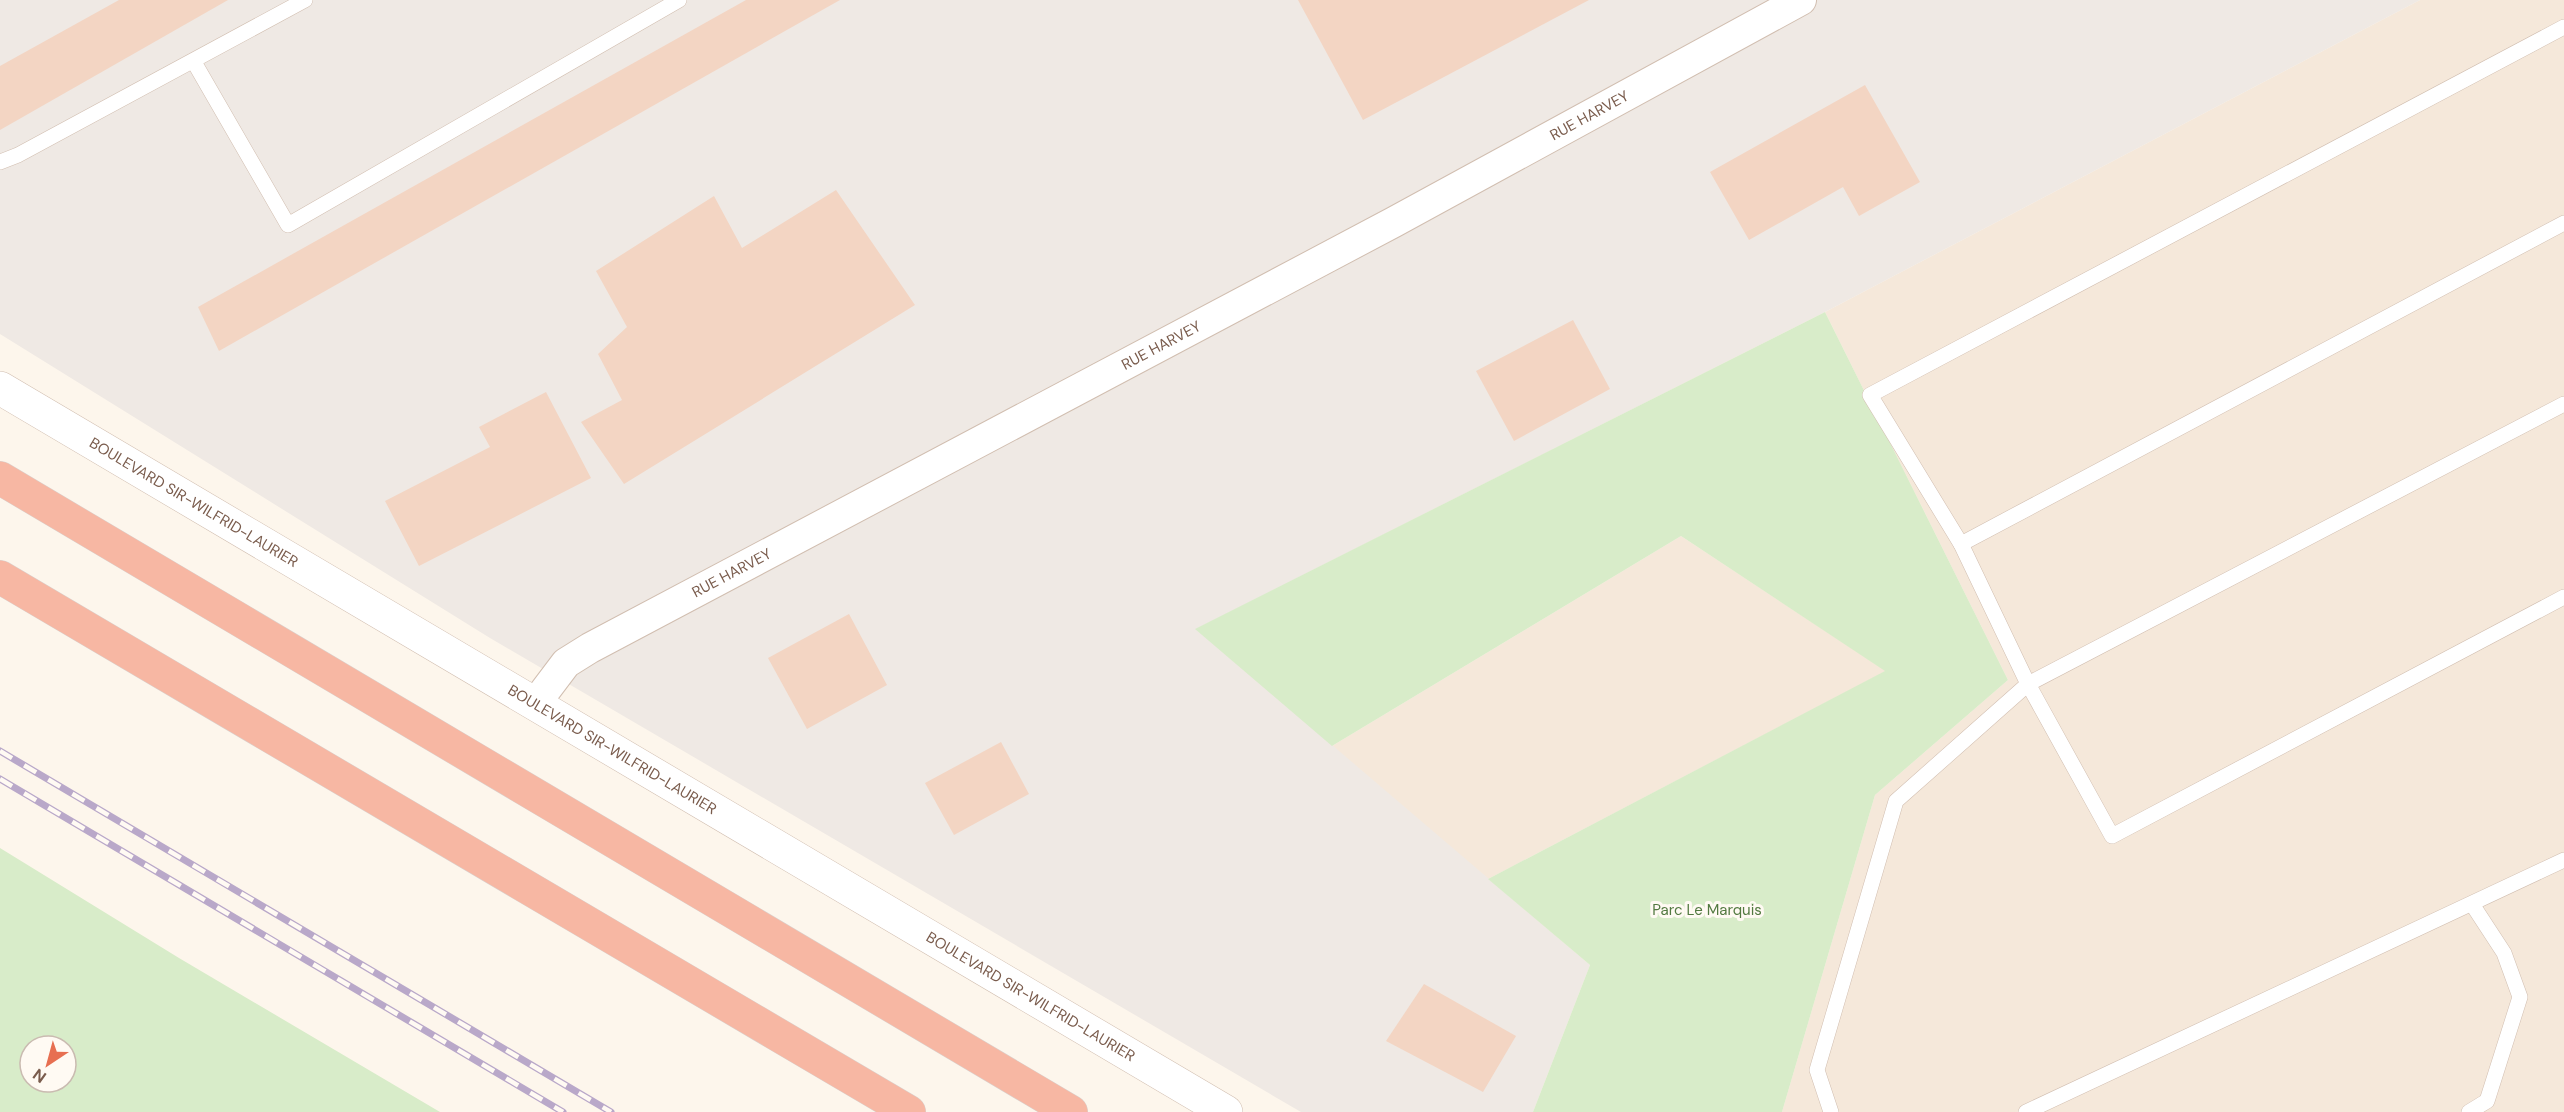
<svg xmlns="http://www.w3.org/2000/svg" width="2564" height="1112" font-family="'DM Sans',sans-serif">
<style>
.residential{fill:#f5e8da}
.industrial{fill:#efe9e4}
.green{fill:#d8ecc9;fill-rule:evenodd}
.building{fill:#f3d5c3}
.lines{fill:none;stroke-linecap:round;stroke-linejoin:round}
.service-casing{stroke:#d1beb0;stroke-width:16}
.minor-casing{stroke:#d1beb0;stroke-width:32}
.tertiary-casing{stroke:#d1beb0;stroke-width:34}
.motorway-casing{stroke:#dad1cd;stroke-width:34}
.service{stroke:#fff;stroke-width:15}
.minor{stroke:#fff;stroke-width:30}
.tertiary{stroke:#fff;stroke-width:33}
.motorway{stroke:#f7b7a3;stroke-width:33}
.rail-casing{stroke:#b9a8c9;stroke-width:7}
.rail{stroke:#fffaf3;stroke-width:4.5;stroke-dasharray:14;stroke-linecap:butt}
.labels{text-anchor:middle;stroke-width:6;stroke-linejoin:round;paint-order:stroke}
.street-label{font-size:15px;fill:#7a5c4d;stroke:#fffaf3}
.park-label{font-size:15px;fill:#537a41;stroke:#fffaf3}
</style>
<rect width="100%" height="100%" fill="#fdf6ec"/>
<g class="residential">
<polygon points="2420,0 2564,0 2564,1112 1782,1112 1875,795 2008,680 1825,312"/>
<polygon points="1681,536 1886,671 1488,879 1332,746"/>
</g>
<polygon class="industrial" points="0,0 2420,0 1825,312 1196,629 1590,965 1533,1112 1301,1112 490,638 0,334"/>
<g class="green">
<polygon points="1825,312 2008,680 1875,795 1782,1112 1533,1112 1590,965 1488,879 1885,671 1681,536 1332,746 1195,629"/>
<path d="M 0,848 L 179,958 L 440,1112 L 0,1112 ZM 30,1046 L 66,1046 L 66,1082 L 30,1082 Z"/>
</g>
<g class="building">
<polygon points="119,0 228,0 0,130 0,66"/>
<polygon points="746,0 840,0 219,351 198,307"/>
<polygon points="1298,0 1589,0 1363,120"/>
<polygon points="1865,85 1920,182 1859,216 1843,187 1749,240 1710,172"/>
<polygon points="836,190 915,305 624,484 581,422 622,400 598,354 627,327 596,271 714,196 742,248"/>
<polygon points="1573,320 1610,389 1514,441 1476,371"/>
<polygon points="546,392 591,478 419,566 385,501 490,447 479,427"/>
<polygon points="849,614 887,685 807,729 768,658"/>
<polygon points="1001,742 1029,794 954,835 925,783"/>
<polygon points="1424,984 1516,1036 1483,1092 1386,1041"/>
</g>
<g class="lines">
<defs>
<g id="service">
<polyline points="2564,27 1870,395 1961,544 2028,684 2112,836 2564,597"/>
<polyline points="194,62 288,225 679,0"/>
<polyline points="0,162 18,155 305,0"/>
<polyline points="1961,544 2564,223"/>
<polyline points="1831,1112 1817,1070 1896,801 2028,684 2564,404"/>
<polyline points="2026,1112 2564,860"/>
<polyline points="2469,1112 2487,1101 2520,997 2504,953 2472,904"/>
</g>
<g id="minor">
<path id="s1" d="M 535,704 L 566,663 L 590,648 L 1394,222 L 1801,0"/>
</g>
<g id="tertiary">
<path id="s2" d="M 0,388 L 1226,1112"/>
</g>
<g id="motorway">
<polyline points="0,478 1071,1112"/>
<polyline points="0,577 909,1112"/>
</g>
</defs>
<use href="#service" class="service-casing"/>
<use href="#minor" class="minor-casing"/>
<use href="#tertiary" class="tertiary-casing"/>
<use href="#motorway" class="motorway-casing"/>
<use href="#service" class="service"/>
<use href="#minor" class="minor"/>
<use href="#tertiary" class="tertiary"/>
<use href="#motorway" class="motorway"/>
<defs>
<g id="rail">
<polyline points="0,751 611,1112"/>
<polyline points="0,779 563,1112"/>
</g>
</defs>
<use href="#rail" class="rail-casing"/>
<use href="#rail" class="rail"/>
</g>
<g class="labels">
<g class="street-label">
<text dy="5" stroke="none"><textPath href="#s1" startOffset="1212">RUE HARVEY</textPath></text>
<text dy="5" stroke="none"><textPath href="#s1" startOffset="726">RUE HARVEY</textPath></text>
<text dy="5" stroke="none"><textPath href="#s2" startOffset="225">BOULEVARD SIR-WILFRID-LAURIER</textPath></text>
<text dy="5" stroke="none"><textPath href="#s1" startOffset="240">RUE HARVEY</textPath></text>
<text dy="5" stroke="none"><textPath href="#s2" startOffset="711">BOULEVARD SIR-WILFRID-LAURIER</textPath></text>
<text dy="5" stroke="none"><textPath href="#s2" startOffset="1197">BOULEVARD SIR-WILFRID-LAURIER</textPath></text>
</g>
<g class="park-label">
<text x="1707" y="915">Parc Le Marquis</text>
</g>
</g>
<g transform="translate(48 1064) rotate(216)"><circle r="28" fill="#fffaf3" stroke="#cabbb1" stroke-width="1.5"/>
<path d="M0-4.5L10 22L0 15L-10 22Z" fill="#e76f51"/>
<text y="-9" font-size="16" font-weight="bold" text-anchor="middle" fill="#7a5c4d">N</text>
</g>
</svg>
